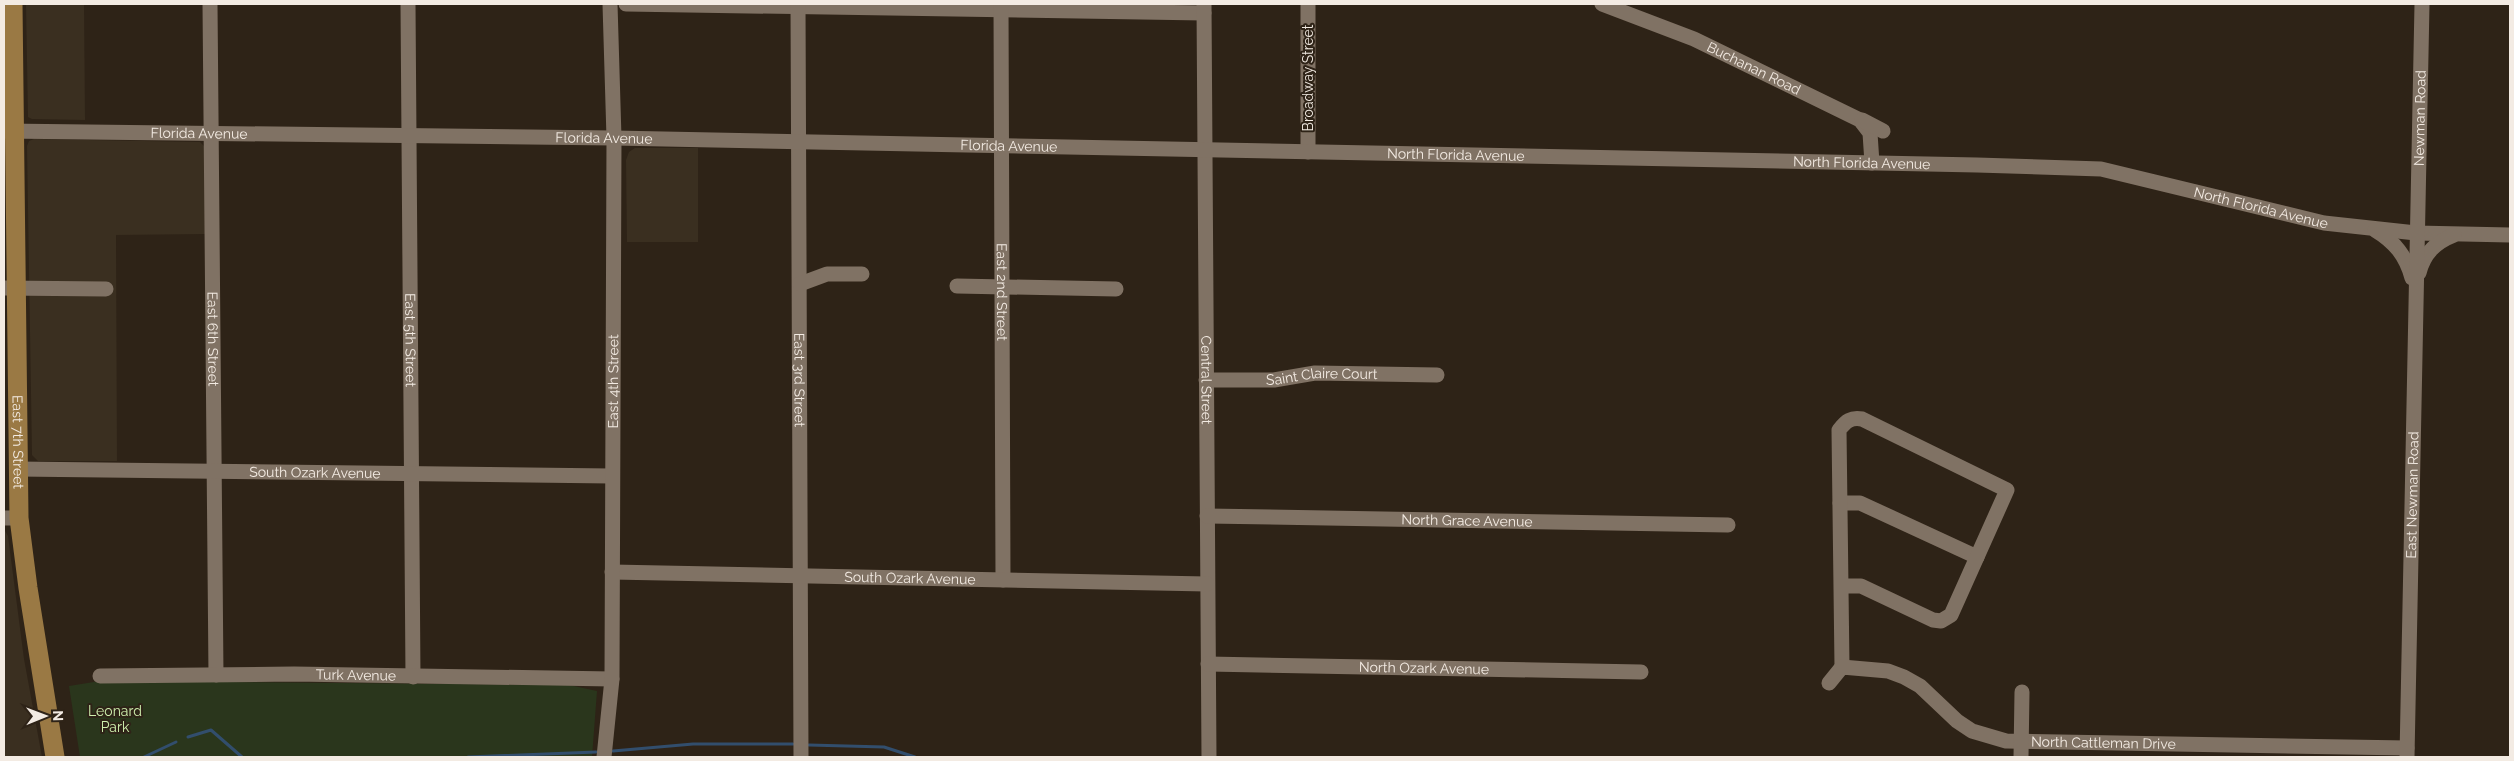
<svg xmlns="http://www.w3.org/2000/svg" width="2514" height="761" font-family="Raleway,sans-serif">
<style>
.commercial{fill:#3a2f20}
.green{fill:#2a361c}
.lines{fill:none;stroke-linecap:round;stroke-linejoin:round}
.stream{stroke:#324e6d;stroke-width:3}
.minor{stroke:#807264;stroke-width:15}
.major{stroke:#9a7944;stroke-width:19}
.labels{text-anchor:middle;stroke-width:4;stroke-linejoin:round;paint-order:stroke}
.street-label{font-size:14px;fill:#f3ebe3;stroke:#2e2317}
.park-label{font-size:14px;fill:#cfefae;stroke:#2e2317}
</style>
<rect width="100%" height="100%" fill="#2e2317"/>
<g class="commercial">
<polygon points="26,4 84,4 85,120 32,119 28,117"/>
<polygon points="34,139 200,142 205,147 205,234 116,235 117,461 38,461 32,455 27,146 29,141"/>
<polygon points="635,148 698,148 698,242 627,242 626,160 629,152"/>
<polygon points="4,529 8,536 24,659 42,757 4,757"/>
</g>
<polygon class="green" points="100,681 569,685 597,691 592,757 80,757 69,686"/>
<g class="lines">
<g class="stream">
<polyline points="188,737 211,730 242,757"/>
<polyline points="809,745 884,747 915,757"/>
<polyline points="613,751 693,744 793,744"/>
<polyline points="144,757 176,742"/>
<polyline points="468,757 596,752"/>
</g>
<g class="minor">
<path id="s1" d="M 210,4 L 216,675"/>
<path id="s2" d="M 408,4 L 413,677"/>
<polyline points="626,4 1204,13"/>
<path id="s3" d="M 798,4 L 801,757"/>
<path id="s4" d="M 1001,4 L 1003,580"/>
<path id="s5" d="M 1204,4 L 1209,757"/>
<polyline points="1308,4 1308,152"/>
<path id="s6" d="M 1602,4 L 1694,39 L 1860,120 L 1870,133 L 1872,163"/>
<polyline points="1862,120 1883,131"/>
<path id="s7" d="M 4,131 L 614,138 L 1977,165 L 2101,169 L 2324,223 L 2416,233 L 2510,235"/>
<path d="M 2375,230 C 2395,242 2406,256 2412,278"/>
<path d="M 2419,273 C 2424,253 2436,242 2454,235"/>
<polyline points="800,284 827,274 862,274"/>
<polyline points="957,286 1116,289"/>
<polyline points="4,288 106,289"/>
<path id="s8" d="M 1206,380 L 1274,380 L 1315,373 L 1437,375"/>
<path id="s9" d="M 17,469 L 611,476"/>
<polyline points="1840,503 1860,503 1977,557"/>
<path id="s10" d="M 1207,516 L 1728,525"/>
<polyline points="4,518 19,518"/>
<path id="s11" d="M 612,572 L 1207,584"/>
<path d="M 1841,586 L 1861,586 L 1933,620 L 1941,621 L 1951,615 L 2007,490 L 1862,419 C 1851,417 1846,421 1839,430 L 1842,667"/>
<path id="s12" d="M 1208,664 L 1641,672"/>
<path id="s13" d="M 100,676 L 294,674 L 612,679"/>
<path id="s14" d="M 1829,683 L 1842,667 L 1888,671 L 1904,677 L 1920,686 L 1957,721 L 1972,731 L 2006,741 L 2407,748"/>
<path id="s15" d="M 604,757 L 612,679 L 614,138 L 610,4"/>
<polyline points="2021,757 2022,692"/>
<path id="s16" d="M 2407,757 L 2422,4"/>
</g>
<path class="major" id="s17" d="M 13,4 L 19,518 L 28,588 L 55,757"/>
</g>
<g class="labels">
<g class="street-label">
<text dy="5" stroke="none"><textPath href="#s6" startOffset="165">Buchanan Road</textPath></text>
<text transform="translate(1308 78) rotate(-90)" y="5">Broadway Street</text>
<text dy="5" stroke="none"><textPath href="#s16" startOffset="639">Newman Road</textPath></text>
<text dy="5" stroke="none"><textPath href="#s7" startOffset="195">Florida Avenue</textPath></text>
<text dy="5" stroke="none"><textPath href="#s7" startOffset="600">Florida Avenue</textPath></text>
<text dy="5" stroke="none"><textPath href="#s7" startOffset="1005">Florida Avenue</textPath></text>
<text dy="5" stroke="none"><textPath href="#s7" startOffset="1452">North Florida Avenue</textPath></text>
<text dy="5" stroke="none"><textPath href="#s7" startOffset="1858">North Florida Avenue</textPath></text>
<text dy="5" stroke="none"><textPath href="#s7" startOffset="2262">North Florida Avenue</textPath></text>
<text dy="5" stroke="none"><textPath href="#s4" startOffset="288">East 2nd Street</textPath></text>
<text dy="5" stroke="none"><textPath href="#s1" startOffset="335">East 6th Street</textPath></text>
<text dy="5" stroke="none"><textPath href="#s2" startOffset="336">East 5th Street</textPath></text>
<text dy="5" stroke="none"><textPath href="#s8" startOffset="116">Saint Claire Court</textPath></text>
<text dy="5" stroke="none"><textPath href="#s3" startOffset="376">East 3rd Street</textPath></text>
<text dy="5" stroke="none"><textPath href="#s15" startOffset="376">East 4th Street</textPath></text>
<text dy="5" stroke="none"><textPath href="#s5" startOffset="376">Central Street</textPath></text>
<text dy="5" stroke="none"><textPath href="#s17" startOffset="438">East 7th Street</textPath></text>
<text dy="5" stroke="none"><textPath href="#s9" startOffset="298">South Ozark Avenue</textPath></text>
<text dy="5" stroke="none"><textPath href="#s16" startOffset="262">East Newman Road</textPath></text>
<text dy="5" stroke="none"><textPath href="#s10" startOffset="260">North Grace Avenue</textPath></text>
<text dy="5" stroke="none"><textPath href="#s11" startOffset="298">South Ozark Avenue</textPath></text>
<text dy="5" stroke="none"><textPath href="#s12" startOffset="216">North Ozark Avenue</textPath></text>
<text dy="5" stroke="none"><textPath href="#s13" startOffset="256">Turk Avenue</textPath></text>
<text dy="5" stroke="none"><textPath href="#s14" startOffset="304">North Cattleman Drive</textPath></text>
</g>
<g class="park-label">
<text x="115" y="716">Leonard<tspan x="115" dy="16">Park</tspan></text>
</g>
</g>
<rect width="2514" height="761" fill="none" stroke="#f3ebe3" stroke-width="10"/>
<g transform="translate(45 716) rotate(89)" stroke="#2e2317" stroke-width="4" paint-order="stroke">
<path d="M0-4L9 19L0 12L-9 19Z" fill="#f3ebe3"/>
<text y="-8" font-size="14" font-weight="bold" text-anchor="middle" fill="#f3ebe3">N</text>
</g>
</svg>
